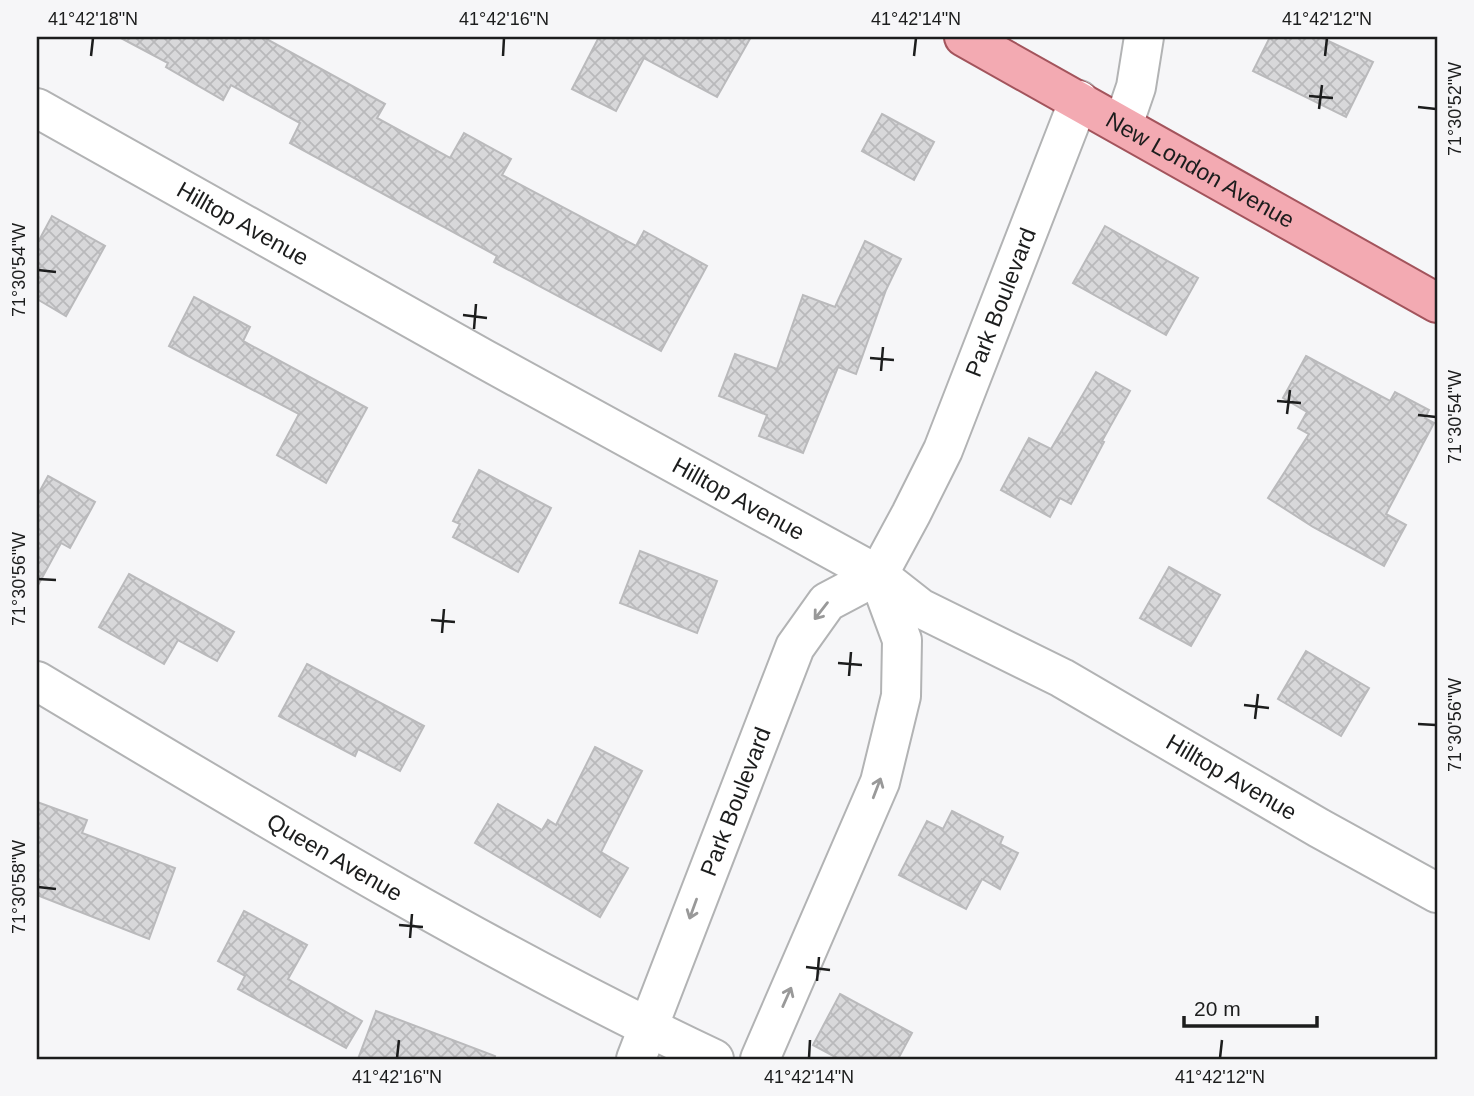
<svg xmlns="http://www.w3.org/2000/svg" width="1474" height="1096" font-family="Arial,sans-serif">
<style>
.building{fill:url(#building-cross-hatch);stroke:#bababc;stroke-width:2}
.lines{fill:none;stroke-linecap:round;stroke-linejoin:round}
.minor-casing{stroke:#b2b3b4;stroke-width:42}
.major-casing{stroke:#a3545c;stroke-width:42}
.minor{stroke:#fff;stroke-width:38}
.major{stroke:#f3aab2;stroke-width:38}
.oneway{stroke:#999}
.ticks{fill:none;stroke:#1c1d1d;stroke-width:2.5}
.labels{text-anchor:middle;stroke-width:5;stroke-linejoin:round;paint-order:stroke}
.street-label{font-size:23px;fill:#1c1d1d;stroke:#f6f6f8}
.neatline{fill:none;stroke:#1c1d1d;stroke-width:2.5}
.ticks-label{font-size:18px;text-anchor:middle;fill:#1c1d1d}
</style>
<defs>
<pattern id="building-cross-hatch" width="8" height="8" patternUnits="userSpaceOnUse" patternTransform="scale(1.75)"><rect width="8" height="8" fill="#d8d8da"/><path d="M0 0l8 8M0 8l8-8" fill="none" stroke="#b9b9bb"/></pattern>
</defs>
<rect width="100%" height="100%" fill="#f6f6f8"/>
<g class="building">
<polygon points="119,37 263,37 385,104 377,118 450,158 464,133 511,159 502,175 636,246 644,231 707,266 661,351 494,262 497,256 290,143 300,123 231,85 223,100 166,67 168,63"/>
<polygon points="599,37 751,37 717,97 644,58 616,111 572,89"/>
<polygon points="1270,37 1320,37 1373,62 1346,117 1253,71"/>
<polygon points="882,114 934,142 914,180 862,151"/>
<polygon points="52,216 105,246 66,316 37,299 37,244"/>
<polygon points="1105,226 1198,278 1166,335 1073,283"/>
<polygon points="865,241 901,259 886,290 856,374 838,367 803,453 759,436 767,415 719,396 735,354 777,369 803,295 835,307"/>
<polygon points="194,297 250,327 243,341 367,408 326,483 277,455 299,414 169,346"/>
<polygon points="1306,356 1390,401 1395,392 1429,410 1425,418 1434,423 1386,514 1406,525 1384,566 1313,527 1268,498 1309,434 1298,428 1307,412 1283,398"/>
<polygon points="1096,372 1130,391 1102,441 1104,442 1071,504 1060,498 1050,517 1001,490 1029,438 1051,449"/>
<polygon points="479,470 551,508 518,572 453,537 460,524 453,521"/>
<polygon points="48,476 95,502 70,548 61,543 37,587 37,496"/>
<polygon points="640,551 717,581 697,633 620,603"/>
<polygon points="1169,567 1220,595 1191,646 1140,618"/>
<polygon points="129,574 234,632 217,661 178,640 164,664 99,627"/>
<polygon points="1306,651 1369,688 1341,736 1278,699"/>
<polygon points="307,664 424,726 400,771 358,749 355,756 279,716"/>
<polygon points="595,747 642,771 601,852 628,868 600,917 475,843 498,804 542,830 548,820 556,825"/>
<polygon points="37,802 87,820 82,833 175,868 149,939 37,895"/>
<polygon points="952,811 1003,837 1000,844 1018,853 1000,889 982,879 966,909 899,875 927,821 943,829"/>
<polygon points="244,911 307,945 288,979 362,1021 346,1048 238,989 245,976 218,961"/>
<polygon points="840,994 912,1033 898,1059 839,1059 813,1045"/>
<polygon points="376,1011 495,1056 494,1059 358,1059"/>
</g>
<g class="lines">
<defs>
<g id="minor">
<path id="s1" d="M 37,108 L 484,359 L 878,575 L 920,608 L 1062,678 L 1319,828 L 1437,893"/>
<polyline points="1123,125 1136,87 1144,37"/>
<path id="s2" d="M 37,681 C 258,813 481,949 714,1059"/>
<path id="s3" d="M 636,1059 L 795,647 L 827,602 L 878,575 L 911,514 L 943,450 L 1079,100"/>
<polyline points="760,1059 880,782 901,696 902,640 878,575"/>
</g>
<g id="major">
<path id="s4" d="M 964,37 L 1437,303"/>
</g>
</defs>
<use href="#minor" class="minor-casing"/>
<use href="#major" class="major-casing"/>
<use href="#minor" class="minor"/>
<use href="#major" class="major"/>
</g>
<defs><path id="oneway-shaft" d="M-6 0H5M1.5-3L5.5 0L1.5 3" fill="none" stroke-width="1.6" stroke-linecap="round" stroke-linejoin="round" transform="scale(1.75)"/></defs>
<g class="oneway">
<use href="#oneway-shaft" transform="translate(821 611) rotate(128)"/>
<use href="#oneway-shaft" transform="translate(877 788) rotate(-69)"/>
<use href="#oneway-shaft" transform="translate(693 909) rotate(110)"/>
<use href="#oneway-shaft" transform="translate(787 997) rotate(-66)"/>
</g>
<path class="ticks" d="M 91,56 L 93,38M 503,56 L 504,38M 914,56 L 916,38M 1325,56 L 1327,38M 1309,96 L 1333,98M 1418,107 L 1436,109M 1319,109 L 1322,85M 38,270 L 56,272M 463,315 L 487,318M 474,329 L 476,304M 870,358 L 894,360M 881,371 L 883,347M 1277,401 L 1301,403M 1287,414 L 1290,390M 1418,415 L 1436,417M 38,579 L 56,580M 431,620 L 455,622M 442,633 L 444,609M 838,663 L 862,665M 849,676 L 851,652M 1244,705 L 1269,708M 1255,719 L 1258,694M 1418,724 L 1436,725M 38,887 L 56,889M 399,925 L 423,927M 410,938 L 412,914M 806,967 L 830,970M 817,981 L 819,957M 397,1058 L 399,1040M 809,1058 L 810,1040M 1220,1058 L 1222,1040"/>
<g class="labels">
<g class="street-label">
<text dy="8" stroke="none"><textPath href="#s4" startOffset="271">New London Avenue</textPath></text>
<text dy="8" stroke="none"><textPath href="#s1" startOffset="236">Hilltop Avenue</textPath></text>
<text dy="8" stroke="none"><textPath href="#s3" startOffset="854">Park Boulevard</textPath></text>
<text dy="8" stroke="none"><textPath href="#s1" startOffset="803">Hilltop Avenue</textPath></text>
<text dy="8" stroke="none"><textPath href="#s1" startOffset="1370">Hilltop Avenue</textPath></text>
<text dy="8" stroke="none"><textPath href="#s3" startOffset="276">Park Boulevard</textPath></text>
<text dy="8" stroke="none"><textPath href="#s2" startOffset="346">Queen Avenue</textPath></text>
</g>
</g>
<rect width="1474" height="1096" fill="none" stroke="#f6f6f8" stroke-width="77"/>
<path d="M1184 1016v10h133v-10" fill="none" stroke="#1c1d1d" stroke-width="3.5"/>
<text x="1194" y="1016" font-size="21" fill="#1c1d1d" stroke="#f6f6f8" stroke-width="5" paint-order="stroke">20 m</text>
<rect x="38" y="38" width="1398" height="1020" class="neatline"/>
<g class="ticks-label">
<text x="93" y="25">41°42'18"N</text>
<text x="504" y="25">41°42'16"N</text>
<text x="916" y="25">41°42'14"N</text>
<text x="1327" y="25">41°42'12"N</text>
<text transform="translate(1455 109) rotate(-90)" y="6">71°30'52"W</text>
<text transform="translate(19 270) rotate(-90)" y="6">71°30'54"W</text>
<text transform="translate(1455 417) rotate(-90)" y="6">71°30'54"W</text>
<text transform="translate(19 579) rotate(-90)" y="6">71°30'56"W</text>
<text transform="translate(1455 725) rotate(-90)" y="6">71°30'56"W</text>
<text transform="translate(19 887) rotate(-90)" y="6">71°30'58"W</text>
<text x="397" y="1083">41°42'16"N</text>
<text x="809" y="1083">41°42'14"N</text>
<text x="1220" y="1083">41°42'12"N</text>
</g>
</svg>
